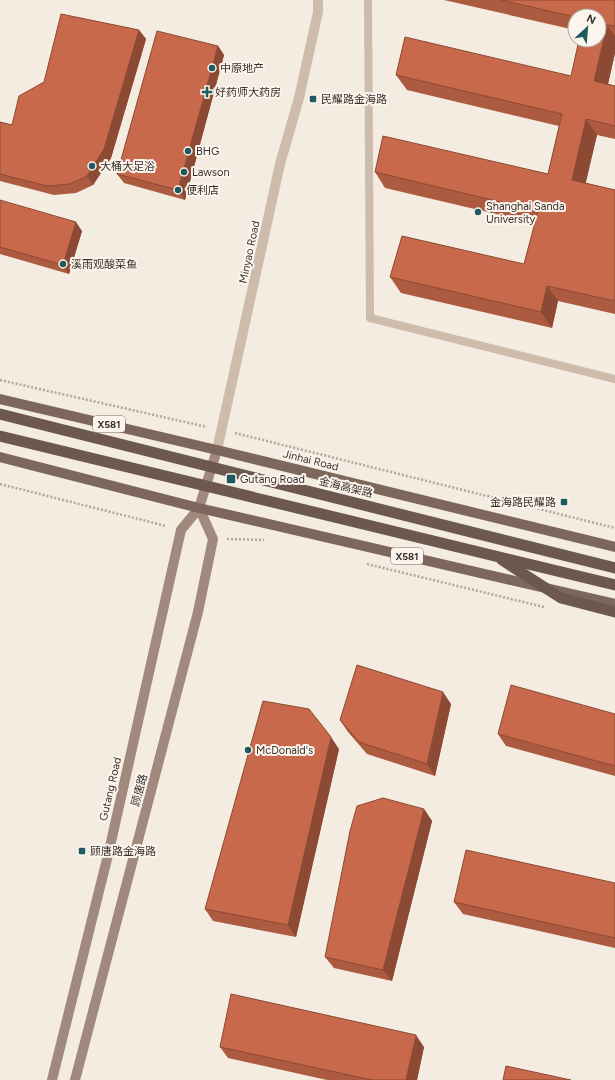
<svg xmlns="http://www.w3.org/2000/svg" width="615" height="1080" font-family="Figtree,'Noto Sans SC',sans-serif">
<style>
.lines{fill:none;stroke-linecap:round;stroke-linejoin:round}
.path{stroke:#b9a596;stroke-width:2.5;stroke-dasharray:2 2;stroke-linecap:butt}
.service{stroke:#cdbbac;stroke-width:8}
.tertiary{stroke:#cdbbac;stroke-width:10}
.secondary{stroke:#a18a7d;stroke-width:10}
.primary{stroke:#7d675c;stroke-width:10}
.trunk-bridge{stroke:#6c584f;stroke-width:11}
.wall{fill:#ac5a40}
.shaded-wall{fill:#8c4a34}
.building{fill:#c8694b;stroke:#8c4a34}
.poi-dot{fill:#1f5a5e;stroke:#fbf5ee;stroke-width:1.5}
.labels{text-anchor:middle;stroke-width:4;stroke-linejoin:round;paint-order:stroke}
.shield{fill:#fbf5ee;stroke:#756b66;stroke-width:1}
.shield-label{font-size:10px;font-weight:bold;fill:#3b302b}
.poi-label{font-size:11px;fill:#3b302b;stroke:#fbf5ee;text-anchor:start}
.street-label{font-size:11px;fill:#3b302b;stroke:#fbf5ee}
</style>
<rect width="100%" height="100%" fill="#f4ebe1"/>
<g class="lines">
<g class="path">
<polyline points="0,380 207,427"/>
<polyline points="235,433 615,528"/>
<polyline points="0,484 166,526"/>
<polyline points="227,539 264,540"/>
<polyline points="367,564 544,607"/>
</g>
<polyline class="service" points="368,0 370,318 615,379"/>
<polyline class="tertiary" points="217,450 280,164 299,98 318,12 318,0"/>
<g class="secondary">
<polyline points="52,1080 109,851 181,530 199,508 217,450"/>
<polyline points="75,1080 198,612 213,539 199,508"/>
</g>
<g class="primary">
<polyline points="0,399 217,450 615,547"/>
<polyline points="0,457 199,508 615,604"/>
</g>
<g class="trunk-bridge">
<polyline points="0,414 615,568"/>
<polyline points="0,436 615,585"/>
<polyline points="502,560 561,598 615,612"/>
</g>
</g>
<g class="wall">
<polygon points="444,0 615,0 615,53 608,84 615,86 615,139 597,135 585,183 615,190 615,314 558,301 552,328 401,293 390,277 524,264 535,223 385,188 375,172 548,174 559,126 407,90 396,75 571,76 599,16 575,16 575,30"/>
<polygon points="139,30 146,39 111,158 93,185 76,193 54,195 0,181 0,122 12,125"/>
<polygon points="218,46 224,55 185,200 124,183 117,174"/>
<polygon points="0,200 82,231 69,274 0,254"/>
<polygon points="451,704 435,776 367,754 348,732 340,720"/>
<polygon points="615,714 615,776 506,746 498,734"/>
<polygon points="339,749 296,937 213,921 205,909"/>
<polygon points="424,809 432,821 392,981 334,968 325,957"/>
<polygon points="615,883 615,948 463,914 454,902"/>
<polygon points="220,1047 424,1047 417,1080 327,1080 228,1058"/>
</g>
<g class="shaded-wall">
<polygon points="607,25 615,36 615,53 605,97 594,81"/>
<polygon points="139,30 146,39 111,158 93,185 87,176"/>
<polygon points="218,46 224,55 185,200 178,190"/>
<polygon points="586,119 597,135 583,195 572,180"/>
<polygon points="76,222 82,231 69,274 63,265"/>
<polygon points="547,286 558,301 552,328 541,312"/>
<polygon points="443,692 451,704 435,776 427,764"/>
<polygon points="331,737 339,749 296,937 288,925"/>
<polygon points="424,809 432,821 392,981 383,970"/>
<polygon points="416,1035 424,1047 417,1080 406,1080"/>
</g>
<g class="building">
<polygon points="501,0 615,0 615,26 607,25 594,81 615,86 615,126 586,119 572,180 615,190 615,301 547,286 541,312 390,277 402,236 524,264 538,211 375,172 383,136 548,174 562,114 396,75 405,37 571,76 579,40 599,40 599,16 575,16 575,17"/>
<polygon points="61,14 139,30 104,149 87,176 70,184 47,186 0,174 0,122 12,125 19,96 44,82"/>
<polygon points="157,31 218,46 178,190 117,174"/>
<polygon points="0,200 76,222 63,265 0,247"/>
<polygon points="357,665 443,692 427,764 359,742 340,720"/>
<polygon points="511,685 615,714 615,766 498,734"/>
<polygon points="263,701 309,709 331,737 288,925 205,909"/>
<polygon points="383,798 424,809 383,970 325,957 350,831 357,806"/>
<polygon points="466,850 615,883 615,938 454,902"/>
<polygon points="231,994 416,1035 406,1080 372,1080 220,1047"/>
<polygon points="506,1066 571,1080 503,1080"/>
</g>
<g class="poi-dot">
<circle cx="212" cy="68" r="4"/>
<path d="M205 86h4v4h4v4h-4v4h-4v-4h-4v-4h4z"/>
<rect x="309" y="95" width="8" height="8" rx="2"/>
<circle cx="188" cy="151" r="4"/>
<circle cx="92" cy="166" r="4"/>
<circle cx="184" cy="172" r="4"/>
<circle cx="178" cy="190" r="4"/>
<circle cx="478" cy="212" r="4"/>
<circle cx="63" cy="264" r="4"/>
<rect x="226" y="474" width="10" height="10" rx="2"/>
<rect x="560" y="498" width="8" height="8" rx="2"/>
<circle cx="248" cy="750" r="4"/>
<rect x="78" y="847" width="8" height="8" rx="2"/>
</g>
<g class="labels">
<g class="shield">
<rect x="93" y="416" width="32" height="16" rx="3"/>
<rect x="391" y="548" width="32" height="16" rx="3"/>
</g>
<g class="shield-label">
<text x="109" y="428">X581</text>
<text x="407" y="560">X581</text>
</g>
<g class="poi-label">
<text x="220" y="72">中原地产</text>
<text x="215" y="96">好药师大药房</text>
<text x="321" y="103">民耀路金海路</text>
<text x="196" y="155">BHG</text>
<text x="100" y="170">大桶大足浴</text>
<text x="192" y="176">Lawson</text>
<text x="186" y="194">便利店</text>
<text x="486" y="210">Shanghai Sanda<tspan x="486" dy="13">University</tspan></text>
<text x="71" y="268">溪雨观酸菜鱼</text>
<text x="240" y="483">Gutang Road</text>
<text x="556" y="506" text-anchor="end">金海路民耀路</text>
<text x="256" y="754">McDonald's</text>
<text x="90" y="855">顾唐路金海路</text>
</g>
<g class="street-label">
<text transform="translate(249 252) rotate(-78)" y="4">Minyao Road</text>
<text transform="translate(311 460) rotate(14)" y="4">Jinhai Road</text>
<text transform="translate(346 487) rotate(14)" y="4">金海高架路</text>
<text transform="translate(110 789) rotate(-77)" y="4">Gutang Road</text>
<text transform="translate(139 790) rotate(-75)" y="4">顾唐路</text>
</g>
</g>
<g transform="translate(587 28) rotate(26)"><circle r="19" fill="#fbf5ee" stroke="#aea6a0"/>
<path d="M0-3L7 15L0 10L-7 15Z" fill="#1f5a5e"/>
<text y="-6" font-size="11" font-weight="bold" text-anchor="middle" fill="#3b302b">N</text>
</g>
</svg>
